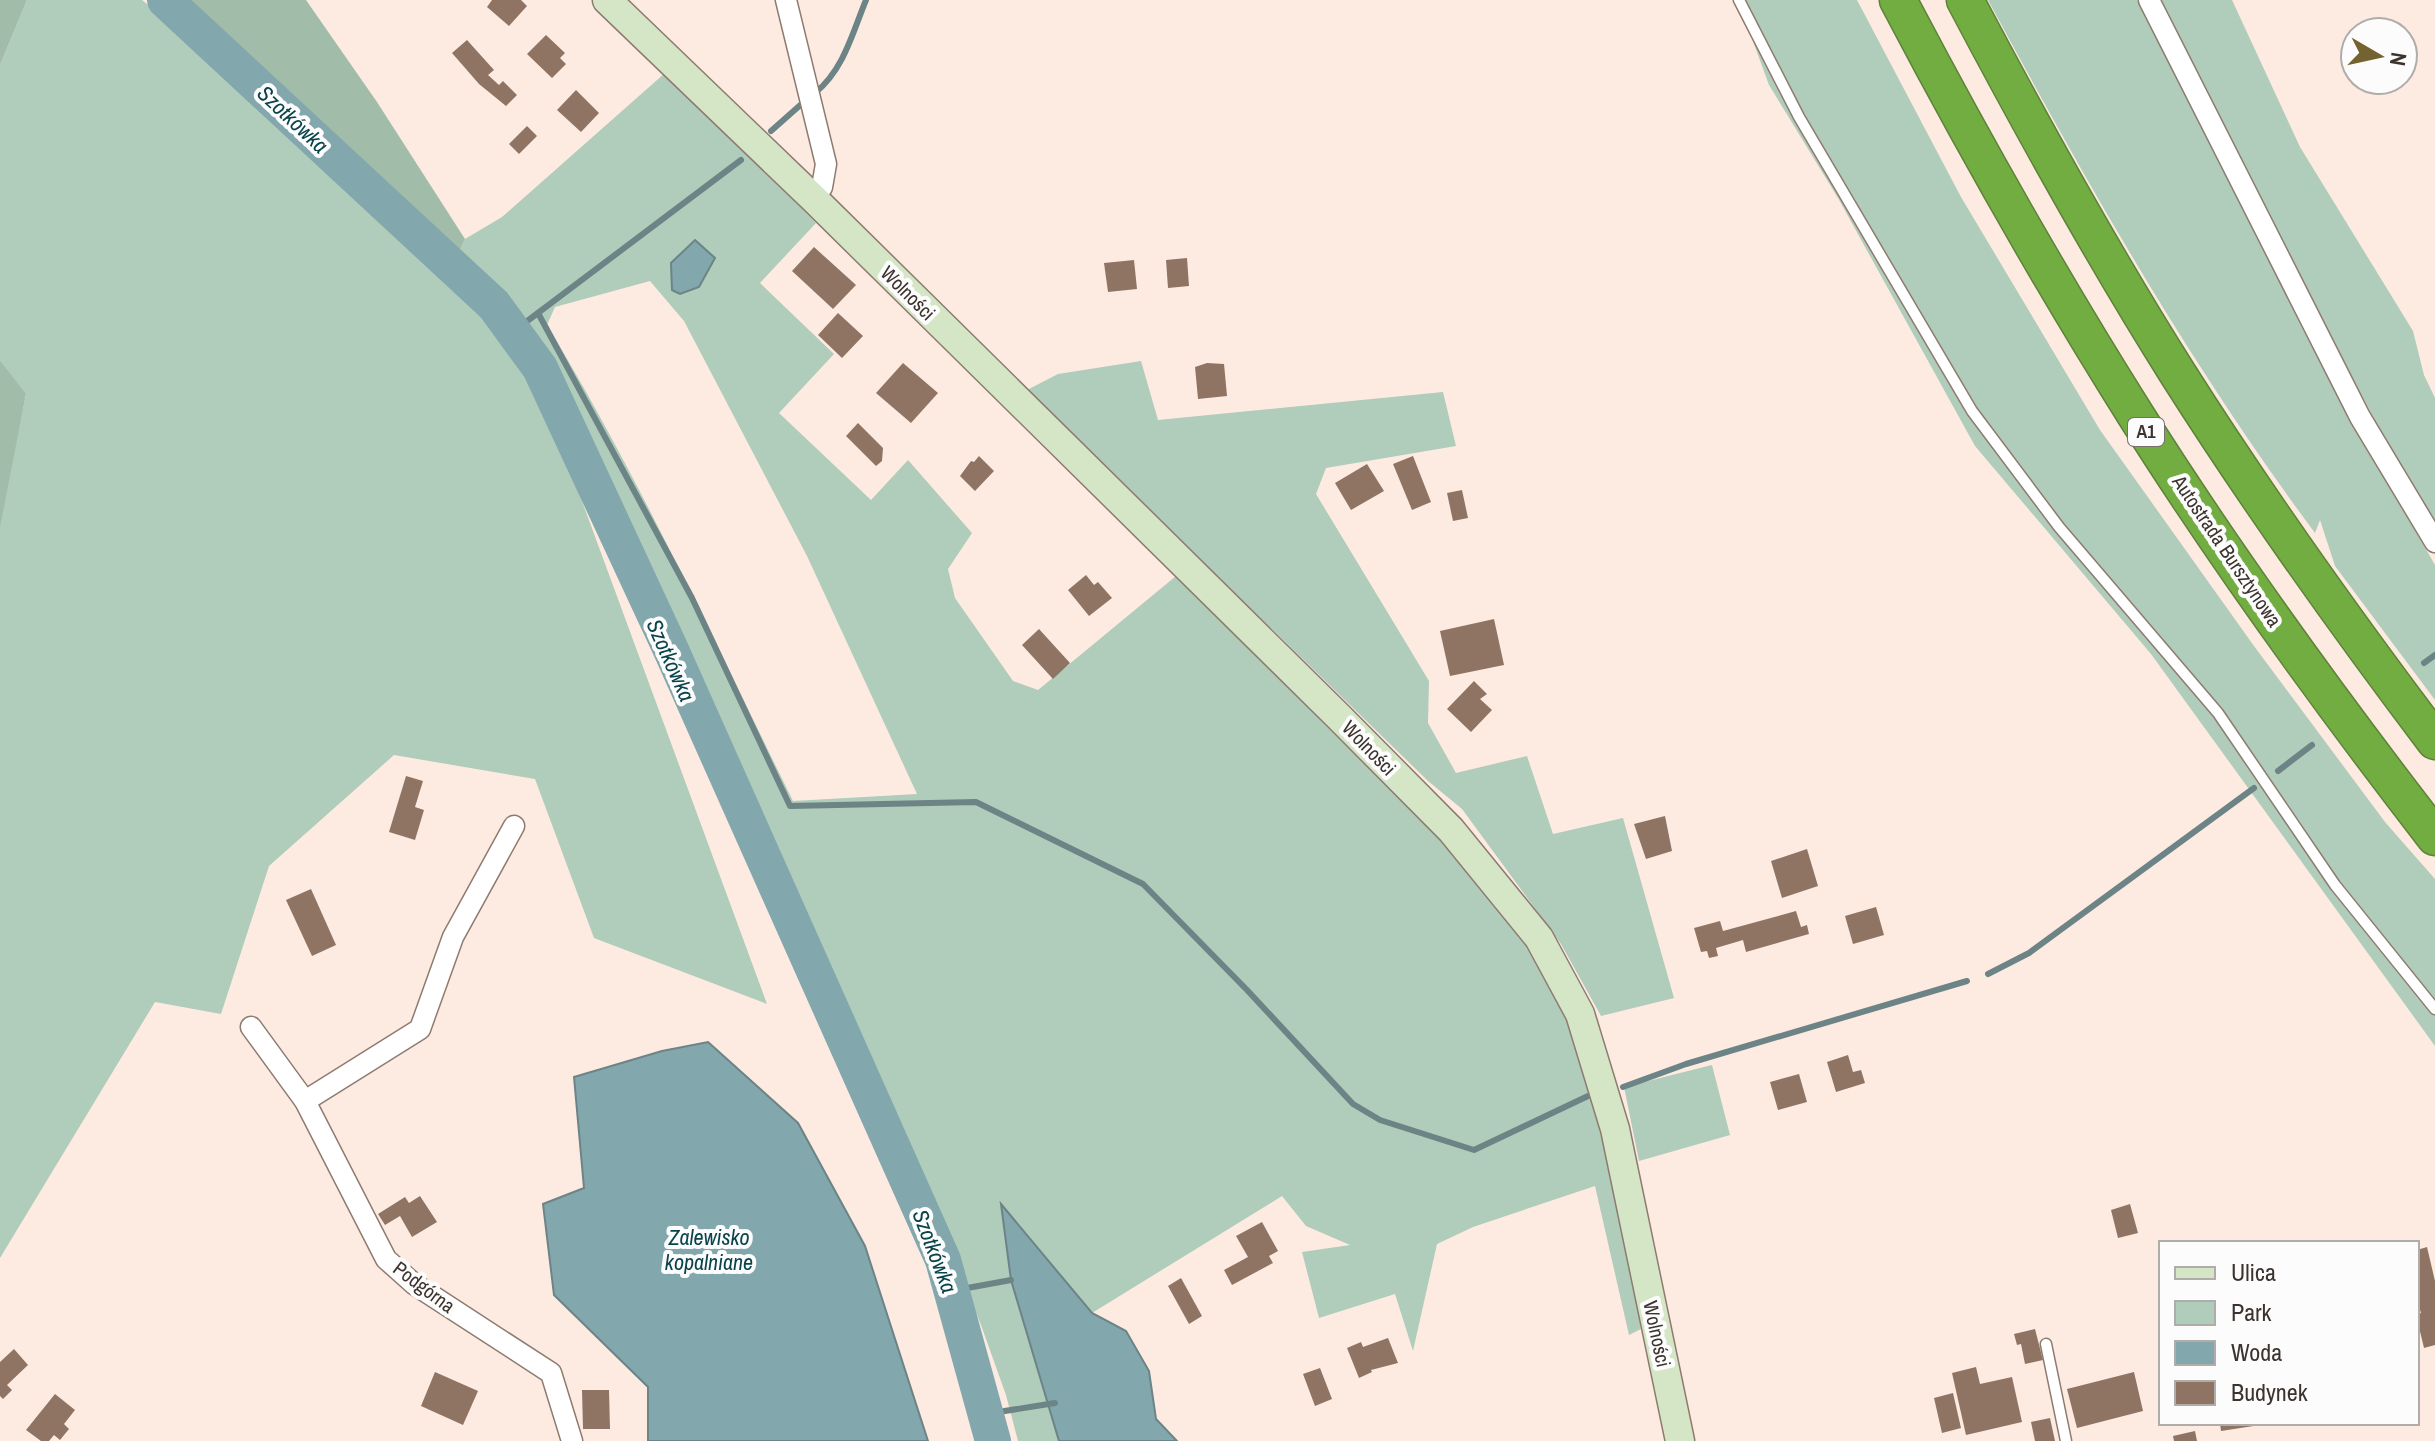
<svg xmlns="http://www.w3.org/2000/svg" width="2435" height="1441" font-family="'Archivo Narrow',sans-serif">
<style>
.green{fill:#b0ccba;fill-rule:evenodd}
.forest{fill:#a1bdaa}
.water{fill:#82a7ad;stroke:#6d8487;stroke-width:2}
.lines{fill:none;stroke-linecap:round;stroke-linejoin:round}
.stream{stroke:#6d8487;stroke-width:6}
.river{stroke:#82a7ad;stroke-width:36}
.building{fill:#8f7464}
.service-casing{stroke:#8e7b70;stroke-width:13}
.minor-casing{stroke:#8e7b70;stroke-width:23}
.secondary-casing{stroke:#8e7b70;stroke-width:31}
.motorway-casing{stroke:#5f823b;stroke-width:39}
.service{stroke:#fff;stroke-width:10}
.minor{stroke:#fff;stroke-width:20}
.secondary{stroke:#d5e6c6;stroke-width:28}
.motorway{stroke:#72ad41;stroke-width:36}
.labels{text-anchor:middle;stroke-width:8;stroke-linejoin:round;paint-order:stroke}
.shield{fill:#fcfcfc;stroke:#766f6c;stroke-width:2}
.shield-label{font-size:18px;font-weight:bold;fill:#3c332f}
.street-label{font-size:20px;fill:#3c332f;stroke:#fcfcfc}
.water-label{font-size:22px;font-style:italic;fill:#0a444b;stroke:#fcfcfc}
</style>
<rect width="100%" height="100%" fill="#fdebe2"/>
<g class="green">
<polygon points="27,0 142,0 192,41 448,272 505,336 547,406 767,1004 594,938 535,779 394,755 269,866 221,1014 155,1002 0,1258 0,516 26,395 0,360 0,65"/>
<polygon points="1738,0 1857,0 1961,197 2100,430 2254,646 2385,822 2435,879 2435,1046 2151,654 1975,446 1838,198 1769,85"/>
<path d="M 1988,0 L 2137,0 L 2346,410 L 2435,565 L 2435,700 L 2335,566 L 2320,520 L 2315,533 C 2190,365 2087,184 1988,0 Z"/>
<polygon points="2161,0 2232,0 2300,147 2413,331 2424,375 2435,398 2435,527 2411,489 2279,238"/>
<path d="M 665,73 L 816,223 L 760,283 L 834,354 L 779,413 L 871,500 L 908,460 L 972,533 L 948,569 L 955,598 L 1013,681 L 1038,690 L 1176,576 L 1428,821 L 1520,934 L 1556,989 L 1591,1086 L 1601,1136 L 1619,1202 L 1641,1329 L 1629,1335 L 1595,1186 L 1473,1227 L 1437,1244 L 1413,1351 L 1395,1294 L 1319,1318 L 1302,1252 L 1350,1245 L 1306,1226 L 1282,1196 L 1092,1313 L 1001,1206 L 1011,1280 L 1059,1441 L 1018,1441 L 1006,1395 L 981,1325 L 859,1030 L 714,732 L 535,346 L 457,257 L 465,239 L 502,217 ZM 650,281 L 684,321 L 807,556 L 917,794 L 793,801 C 714,641 639,477 547,325 L 555,307 Z"/>
<polygon points="1141,361 1158,420 1443,392 1456,446 1326,468 1316,494 1429,681 1428,723 1456,773 1527,756 1553,834 1623,818 1674,998 1601,1016 1561,944 1462,809 1428,781 1027,390 1058,374"/>
<polygon points="1712,1065 1730,1135 1639,1161 1624,1087"/>
</g>
<g class="forest">
<polygon points="0,0 27,0 0,65"/>
<polygon points="180,0 306,0 377,102 465,239 457,257"/>
<polygon points="0,360 26,394 0,527"/>
</g>
<g class="water">
<polygon points="695,240 715,258 699,287 680,294 672,290 671,263"/>
<polygon points="708,1042 798,1123 865,1246 928,1441 648,1441 648,1387 554,1295 543,1204 584,1188 574,1077 662,1051"/>
<polygon points="1001,1204 1092,1313 1126,1331 1149,1371 1156,1419 1177,1441 1059,1441 1011,1280"/>
</g>
<g class="lines">
<g class="stream">
<path d="M 815,93 C 844,69 852,34 866,0"/>
<polyline points="771,131 806,100"/>
<polyline points="538,313 692,598 790,806 976,802 1143,884 1247,990 1353,1104 1380,1120 1474,1150 1588,1096"/>
<polyline points="514,331 741,160"/>
<polyline points="2424,663 2435,655"/>
<polyline points="2278,771 2312,745"/>
<polyline points="1988,974 2029,953 2254,788"/>
<polyline points="1623,1087 1686,1064 1967,981"/>
<polyline points="951,1291 1011,1280"/>
<polyline points="986,1414 1055,1403"/>
</g>
<polyline class="river" points="165,0 494,305 540,368 671,650 943,1260 993,1441"/>
</g>
<g class="building">
<polygon points="492,0 521,0 527,6 509,26 487,7"/>
<polygon points="546,35 565,53 560,58 566,64 552,78 527,54"/>
<polygon points="467,40 494,70 488,75 499,85 503,81 517,95 506,106 479,84 452,53"/>
<polygon points="576,90 599,113 581,132 557,110"/>
<polygon points="527,126 537,136 519,154 509,144"/>
<polygon points="814,247 856,285 833,309 792,271"/>
<polygon points="1187,258 1189,286 1168,288 1166,260"/>
<polygon points="1134,260 1137,289 1108,292 1104,263"/>
<polygon points="838,313 863,336 842,358 818,335"/>
<polygon points="903,363 938,393 911,423 876,393"/>
<polygon points="1207,363 1224,364 1227,396 1198,399 1195,367"/>
<polygon points="858,423 883,448 882,461 876,466 846,436"/>
<polygon points="979,456 994,471 975,491 960,476 971,461 974,462"/>
<polygon points="1413,456 1431,502 1412,510 1393,464"/>
<polygon points="1367,464 1384,491 1351,510 1335,483"/>
<polygon points="1462,490 1468,518 1453,521 1447,493"/>
<polygon points="1086,575 1094,585 1098,582 1112,598 1089,616 1068,590"/>
<polygon points="1494,619 1504,665 1450,676 1440,631"/>
<polygon points="1039,629 1070,663 1053,679 1022,645"/>
<polygon points="1474,681 1487,694 1480,699 1492,710 1471,732 1447,709"/>
<polygon points="406,776 423,781 415,807 424,810 415,840 389,832"/>
<polygon points="1665,816 1672,851 1646,859 1634,824"/>
<polygon points="1807,849 1818,886 1782,898 1771,861"/>
<polygon points="311,889 336,945 312,956 286,900"/>
<polygon points="1876,907 1884,935 1853,944 1845,916"/>
<polygon points="1796,911 1801,927 1807,925 1809,934 1746,952 1743,940 1716,948 1718,956 1709,958 1707,951 1701,952 1694,928 1720,921 1723,931"/>
<polygon points="1848,1055 1853,1072 1861,1070 1865,1083 1836,1092 1827,1062"/>
<polygon points="1799,1074 1807,1102 1778,1110 1770,1082"/>
<polygon points="420,1196 437,1222 412,1237 400,1216 385,1225 378,1214 405,1197 409,1203"/>
<polygon points="2130,1204 2138,1233 2118,1238 2111,1210"/>
<polygon points="1262,1222 1278,1251 1269,1256 1273,1263 1232,1285 1224,1270 1248,1257 1236,1236"/>
<polygon points="2427,1247 2435,1281 2435,1345 2424,1348 2417,1319 2417,1314 2421,1313 2417,1301 2417,1250"/>
<polygon points="1181,1278 1202,1316 1189,1324 1168,1286"/>
<polygon points="2035,1329 2043,1360 2025,1364 2021,1344 2017,1345 2014,1334"/>
<polygon points="1388,1338 1398,1363 1371,1370 1372,1372 1359,1378 1347,1348 1361,1342 1363,1347"/>
<polygon points="14,1349 28,1365 7,1385 12,1390 3,1399 0,1396 0,1362"/>
<polygon points="1976,1367 1980,1384 2012,1377 2022,1422 1966,1435 1952,1373"/>
<polygon points="1320,1368 1332,1399 1315,1406 1303,1374"/>
<polygon points="435,1372 478,1391 463,1425 421,1406"/>
<polygon points="2134,1372 2143,1411 2077,1428 2067,1389"/>
<polygon points="582,1390 609,1390 610,1429 583,1429"/>
<polygon points="1953,1393 1961,1428 1942,1433 1934,1398"/>
<polygon points="55,1394 75,1410 64,1424 69,1429 60,1440 54,1435 49,1441 41,1441 26,1430"/>
<polygon points="2050,1418 2055,1441 2035,1441 2031,1422"/>
<polygon points="2220,1423 2260,1423 2260,1425 2221,1431"/>
<polygon points="2195,1431 2197,1441 2174,1441 2173,1436"/>
</g>
<g class="lines">
<defs>
<g id="service">
<polyline points="1739,0 1799,117 1972,411 2059,527 2218,713 2335,885 2435,1009"/>
<polyline points="2046,1344 2066,1441"/>
</g>
<g id="minor">
<polyline points="786,0 826,164 822,187 814,199"/>
<polyline points="2149,0 2360,417 2435,542"/>
<polyline points="251,1027 305,1101 386,1259 414,1284 551,1373 572,1441"/>
<polyline points="305,1101 420,1029 453,937 514,826"/>
</g>
<polyline id="secondary" points="607,0 814,199 1339,717 1451,830 1539,938 1580,1014 1615,1129 1680,1441"/>
<g id="motorway">
<path d="M 1898,0 C 1972,141 2050,279 2135,414 C 2227,560 2329,700 2435,837"/>
<path d="M 1965,0 C 2032,127 2101,252 2178,374 C 2258,500 2345,622 2435,741"/>
</g>
</defs>
<use href="#service" class="service-casing"/>
<use href="#minor" class="minor-casing"/>
<use href="#secondary" class="secondary-casing"/>
<use href="#motorway" class="motorway-casing"/>
<use href="#service" class="service"/>
<use href="#minor" class="minor"/>
<use href="#secondary" class="secondary"/>
<use href="#motorway" class="motorway"/>
</g>
<g class="labels">
<rect class="shield" x="2128" y="418" width="36" height="28" rx="6"/>
<g class="shield-label">
<text x="2146" y="438">A1</text>
</g>
<g class="street-label">
<text transform="translate(908 293) rotate(45)" y="7">Wolności</text>
<text transform="translate(2227 551) rotate(56)" y="7">Autostrada Bursztynowa</text>
<text transform="translate(1369 748) rotate(46)" y="7">Wolności</text>
<text transform="translate(424 1287) rotate(37)" y="7">Podgórna</text>
<text transform="translate(1657 1334) rotate(78)" y="7">Wolności</text>
</g>
<g class="water-label">
<text transform="translate(293 119) rotate(43)" y="8">Szotkówka</text>
<text transform="translate(671 660) rotate(66)" y="8">Szotkówka</text>
<text x="709" y="1245">Zalewisko<tspan x="709" dy="25">kopalniane</tspan></text>
<text transform="translate(935 1251) rotate(69)" y="8">Szotkówka</text>
</g>
</g>
<rect x="2159" y="1241" width="260" height="184" fill="#fcfcfc" stroke="#afacaa" stroke-width="2"/>
<rect x="2175" y="1267" width="40" height="12" fill="#d5e6c6" stroke="#afacaa" stroke-width="2"/>
<text x="2231" y="1281" font-size="24" fill="#3c332f">Ulica</text>
<rect x="2175" y="1301" width="40" height="24" fill="#b0ccba" stroke="#afacaa" stroke-width="2"/>
<text x="2231" y="1321" font-size="24" fill="#3c332f">Park</text>
<rect x="2175" y="1341" width="40" height="24" fill="#82a7ad" stroke="#afacaa" stroke-width="2"/>
<text x="2231" y="1361" font-size="24" fill="#3c332f">Woda</text>
<rect x="2175" y="1381" width="40" height="24" fill="#8f7464" stroke="#afacaa" stroke-width="2"/>
<text x="2231" y="1401" font-size="24" fill="#3c332f">Budynek</text>
<g transform="translate(2379 56) rotate(99)"><circle r="38" fill="#fcfcfc" stroke="#afacaa" stroke-width="2"/>
<path d="M0-6L14 30L0 20L-14 30Z" fill="#746230"/>
<text y="-12" font-size="22" font-weight="bold" text-anchor="middle" fill="#3c332f">N</text>
</g>
</svg>
